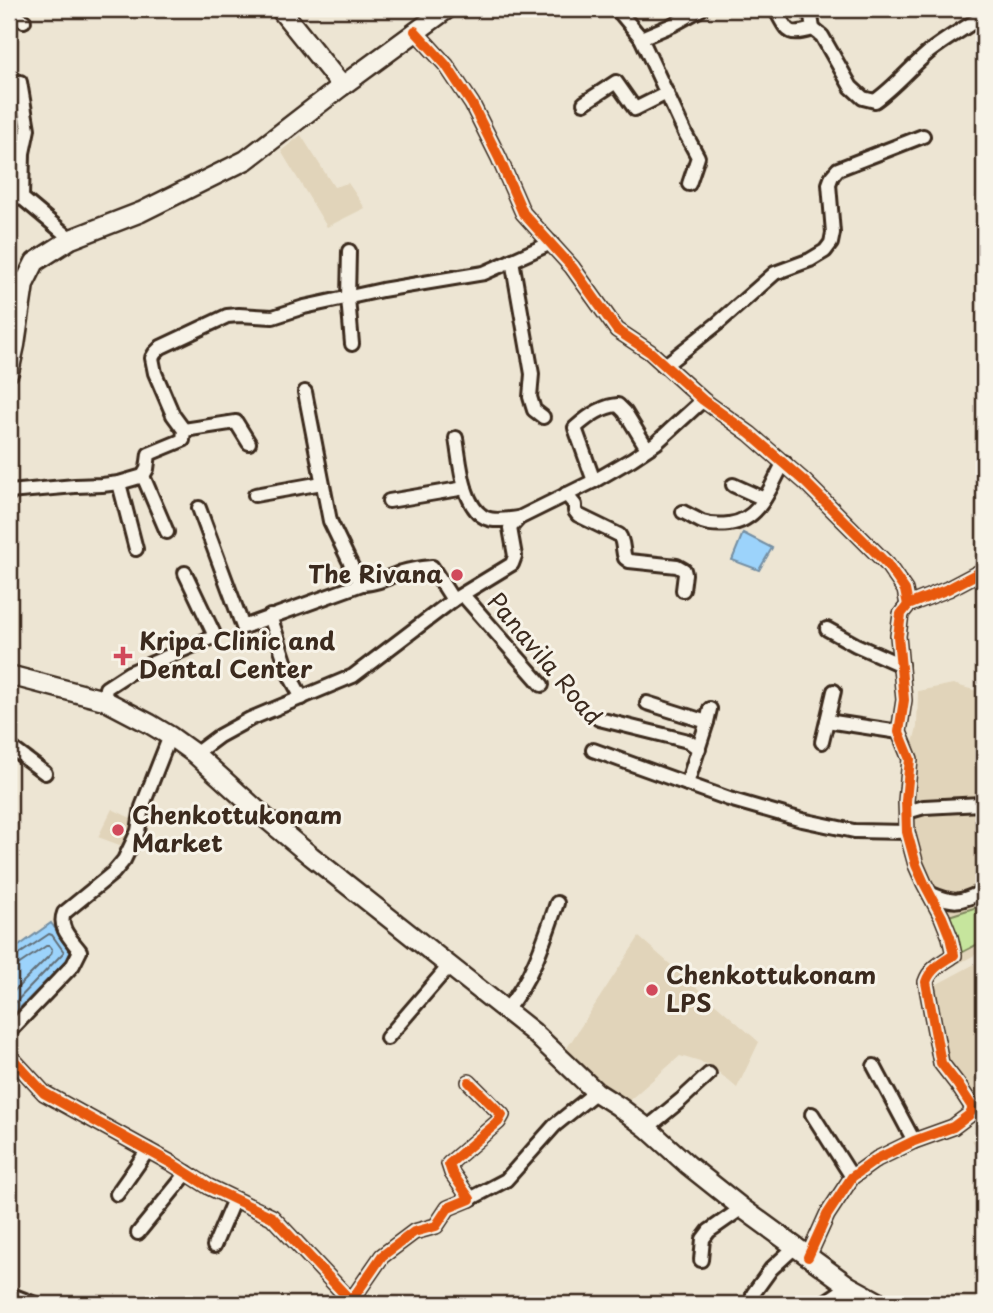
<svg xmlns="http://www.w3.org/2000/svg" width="993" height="1313" font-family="'Playpen Sans',sans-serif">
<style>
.built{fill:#e1d4ba}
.green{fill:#c6e59d;stroke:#80885e;stroke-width:2}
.water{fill:#9cd3fb;stroke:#758fa3;stroke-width:2}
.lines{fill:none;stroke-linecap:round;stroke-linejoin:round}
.shore{stroke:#626e76;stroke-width:2}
.minor-casing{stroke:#3b2a1e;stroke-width:18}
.secondary-casing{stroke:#3b2a1e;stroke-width:23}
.minor{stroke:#f7f3e8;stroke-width:12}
.secondary{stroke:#f7f3e8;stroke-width:18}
.cycleway-casing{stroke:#f7f3e8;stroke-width:15}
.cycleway{stroke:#e8590c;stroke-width:10}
.poi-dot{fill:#d1495b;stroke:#f7f3e8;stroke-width:2.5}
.labels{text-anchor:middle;stroke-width:6;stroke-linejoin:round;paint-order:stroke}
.poi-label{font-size:24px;font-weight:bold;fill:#3b2a1e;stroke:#f7f3e8;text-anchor:start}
.street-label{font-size:24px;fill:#3b2a1e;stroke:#f7f3e8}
</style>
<rect width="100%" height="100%" fill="#ede5d3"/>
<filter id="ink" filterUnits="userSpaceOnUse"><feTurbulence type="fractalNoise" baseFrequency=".0143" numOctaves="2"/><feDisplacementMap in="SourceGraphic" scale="14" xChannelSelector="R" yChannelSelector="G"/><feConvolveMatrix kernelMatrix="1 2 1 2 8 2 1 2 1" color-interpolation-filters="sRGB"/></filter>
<g filter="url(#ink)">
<g class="built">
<polygon points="301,135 334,187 348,183 365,208 327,227 281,151"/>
<polygon points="953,684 984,693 984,950 954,966 915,853 907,822 909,759 917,727 918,691"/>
<polygon points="112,809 139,822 125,847 98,837"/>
<polygon points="639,937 759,1042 737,1088 710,1065 680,1056 625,1104 563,1054"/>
<polygon points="984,959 984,1154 981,1155 972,1140 981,1135 977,1118 981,1111 935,1042 930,988"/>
</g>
<polygon class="green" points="983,905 984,909 984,941 959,954 949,916"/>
<g class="water">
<polygon points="743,533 772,548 759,570 732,560"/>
<polygon points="51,923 74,953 9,1019 9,953"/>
</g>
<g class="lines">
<g class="shore">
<polyline points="9,958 15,957 49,934 52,935 64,952 9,1009"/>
<polyline points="9,967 18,965 46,946 49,946 52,950 51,954 9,996"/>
</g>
<defs>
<g id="minor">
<polyline points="617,9 641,38 672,25 701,9"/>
<path d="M 775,9 C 788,31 786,37 813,29 L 822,36 L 851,87 L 863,98 L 875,101 C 895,87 910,68 929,52 C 946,38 966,28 984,15"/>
<polyline points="810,9 813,29"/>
<polyline points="9,12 24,21"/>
<polyline points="415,31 446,65 472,104 499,158 523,213 572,267 617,330 650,352 703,400 750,434 805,482 887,564 905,590 908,605"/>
<polyline points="641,38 685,133 698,157 689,184"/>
<polyline points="9,81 20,82 28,129 23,153 22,198 71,239"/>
<polyline points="584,103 616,82 635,109 667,93"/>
<polyline points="349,251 348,298 352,344"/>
<polyline points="512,260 532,374 530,397 534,410 543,417"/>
<polyline points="9,273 24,284"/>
<polyline points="664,366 717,324 775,273 810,260 825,251 831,243 833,233 829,184 832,176 838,169 923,136"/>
<path d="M 305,392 L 330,521 L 355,573 L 362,584 C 376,584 389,577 402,572 C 412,569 422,568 432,567 L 453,600"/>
<polyline points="184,430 236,422 249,443"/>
<path d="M 456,438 C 460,460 462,507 486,518 C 495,522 509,519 519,518"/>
<polyline points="143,476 167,532"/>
<path d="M 594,481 L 575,428 C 587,417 602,406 618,405 L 625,412 L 647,448"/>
<polyline points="119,483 136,549"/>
<polyline points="733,485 764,499"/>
<polyline points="9,492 75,486 102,485 119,483 143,476 147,469 149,454 183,440 184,430 173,415 155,373 152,358 155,353 161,347 227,316 239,315 273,317 304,307 382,290 484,273 551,243"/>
<path d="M 566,494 L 575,505 L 575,511 L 578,515 L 619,535 C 624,542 622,550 625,558 L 629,561 L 677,566 L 684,570 L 685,574 L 683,590"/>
<polyline points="255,495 322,483"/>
<polyline points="389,501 465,488"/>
<polyline points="199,508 243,627 362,584"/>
<path d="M 683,512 C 689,515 696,519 702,522 C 711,525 720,525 729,524 C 761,520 770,487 784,462"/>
<polyline points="463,595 542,685"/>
<polyline points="270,616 290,676 302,698"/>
<polyline points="827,629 856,645 901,665"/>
<polyline points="104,700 106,688 129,673 211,638 214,634 185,573"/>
<polyline points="647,703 707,722"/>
<polyline points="599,719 688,741 699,749"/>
<polyline points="827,721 899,732"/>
<polyline points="822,742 834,691"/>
<polyline points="9,746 45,773"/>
<polyline points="593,750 729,799 802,820 854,831 907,832"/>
<polyline points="195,754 219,736 250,719 353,676 453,600 512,564 515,556 510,528 519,518 594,481 632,459 656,443 703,400"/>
<polyline points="687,784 707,722 710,709"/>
<polyline points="907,812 924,807 981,804"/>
<path d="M 929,893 C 955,904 958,903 984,891"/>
<path d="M 506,1010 C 532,979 544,941 557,903"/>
<path d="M 9,1032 L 73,965 L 80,951 C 71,939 58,928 64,913 L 113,873 L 124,860 L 138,831 L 142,807 L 170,736"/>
<polyline points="387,1038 449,966"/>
<polyline points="9,1055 44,1093 171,1163 209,1187 272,1217 351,1301 382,1256 414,1232 436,1226 448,1208 470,1199 452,1173 449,1164 498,1122 502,1115 469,1082"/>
<polyline points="874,1066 914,1141"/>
<polyline points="812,1114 852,1177"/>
<polyline points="647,1128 681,1100 709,1074"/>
<polyline points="117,1194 148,1150"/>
<polyline points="470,1199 506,1180 555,1125 596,1092"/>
<polyline points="138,1233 187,1173"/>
<polyline points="214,1246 234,1199"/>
<path d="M 808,1257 L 827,1215 L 852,1177 L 877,1159 L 914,1141 L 953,1127 L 969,1115 L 973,1108 L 958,1085 L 941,1063 L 926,982 C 930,969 943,962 954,955 L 950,937 L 942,917 L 924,883 L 916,865 L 907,832 L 906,801 L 910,759 L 899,732 L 904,700 L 898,636 L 901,614 L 908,605 L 948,589 L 984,570"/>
<polyline points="701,1260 703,1239 709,1231 742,1208"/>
<polyline points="9,1294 35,1304"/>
<polyline points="753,1294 771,1269 795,1247"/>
<polyline points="822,1304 849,1286"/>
</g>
<g id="secondary">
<polyline points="280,9 342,86"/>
<polyline points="9,372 15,345 24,284 35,262 71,239 141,212 246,160 342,86 447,9"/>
<polyline points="9,675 104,700 150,724 170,736 195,754 269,821 311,856 533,1032 596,1092 618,1106 647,1128 688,1165 742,1208 849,1286 882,1304"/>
</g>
</defs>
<use href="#minor" class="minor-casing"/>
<use href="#secondary" class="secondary-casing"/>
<use href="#minor" class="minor"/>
<use href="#secondary" class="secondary"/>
<defs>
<g id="cycleway">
<polyline points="415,31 446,65 472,104 499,158 523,213 572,267 617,330 650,352 703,400 750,434 805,482 887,564 905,590 908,605"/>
<polyline points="9,1055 44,1093 171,1163 209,1187 272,1217 351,1301 382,1256 414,1232 436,1226 448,1208 470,1199 452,1173 449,1164 498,1122 502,1115 469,1082"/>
<path d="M 808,1257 L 827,1215 L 852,1177 L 877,1159 L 914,1141 L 953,1127 L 969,1115 L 973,1108 L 958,1085 L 941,1063 L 926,982 C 930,969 943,962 954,955 L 950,937 L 942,917 L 924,883 L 916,865 L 907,832 L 906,801 L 910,759 L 899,732 L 904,700 L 898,636 L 901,614 L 908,605 L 948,589 L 984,570"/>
</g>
</defs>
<use href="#cycleway" class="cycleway-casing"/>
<use href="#cycleway" class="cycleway"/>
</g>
</g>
<g class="poi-dot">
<circle cx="457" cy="575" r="7"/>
<path d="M119.5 645.5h7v7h7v7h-7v7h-7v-7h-7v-7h7z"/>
<circle cx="118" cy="830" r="7"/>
<circle cx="652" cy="990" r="7"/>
</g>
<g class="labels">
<g class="poi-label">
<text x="443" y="583" text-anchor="end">The Rivana</text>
<text x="139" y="650">Kripa Clinic and<tspan x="139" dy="28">Dental Center</tspan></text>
<text x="132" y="824">Chenkottukonam<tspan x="132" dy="28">Market</tspan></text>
<text x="666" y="984">Chenkottukonam<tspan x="666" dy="28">LPS</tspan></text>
</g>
<g class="street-label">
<text transform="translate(544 659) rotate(50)" y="8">Panavila Road</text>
</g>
</g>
<rect width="993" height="1313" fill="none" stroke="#f7f3e8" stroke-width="35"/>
<rect x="18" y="18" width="958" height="1278" fill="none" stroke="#3b2a1e" stroke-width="2.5" filter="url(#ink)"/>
</svg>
